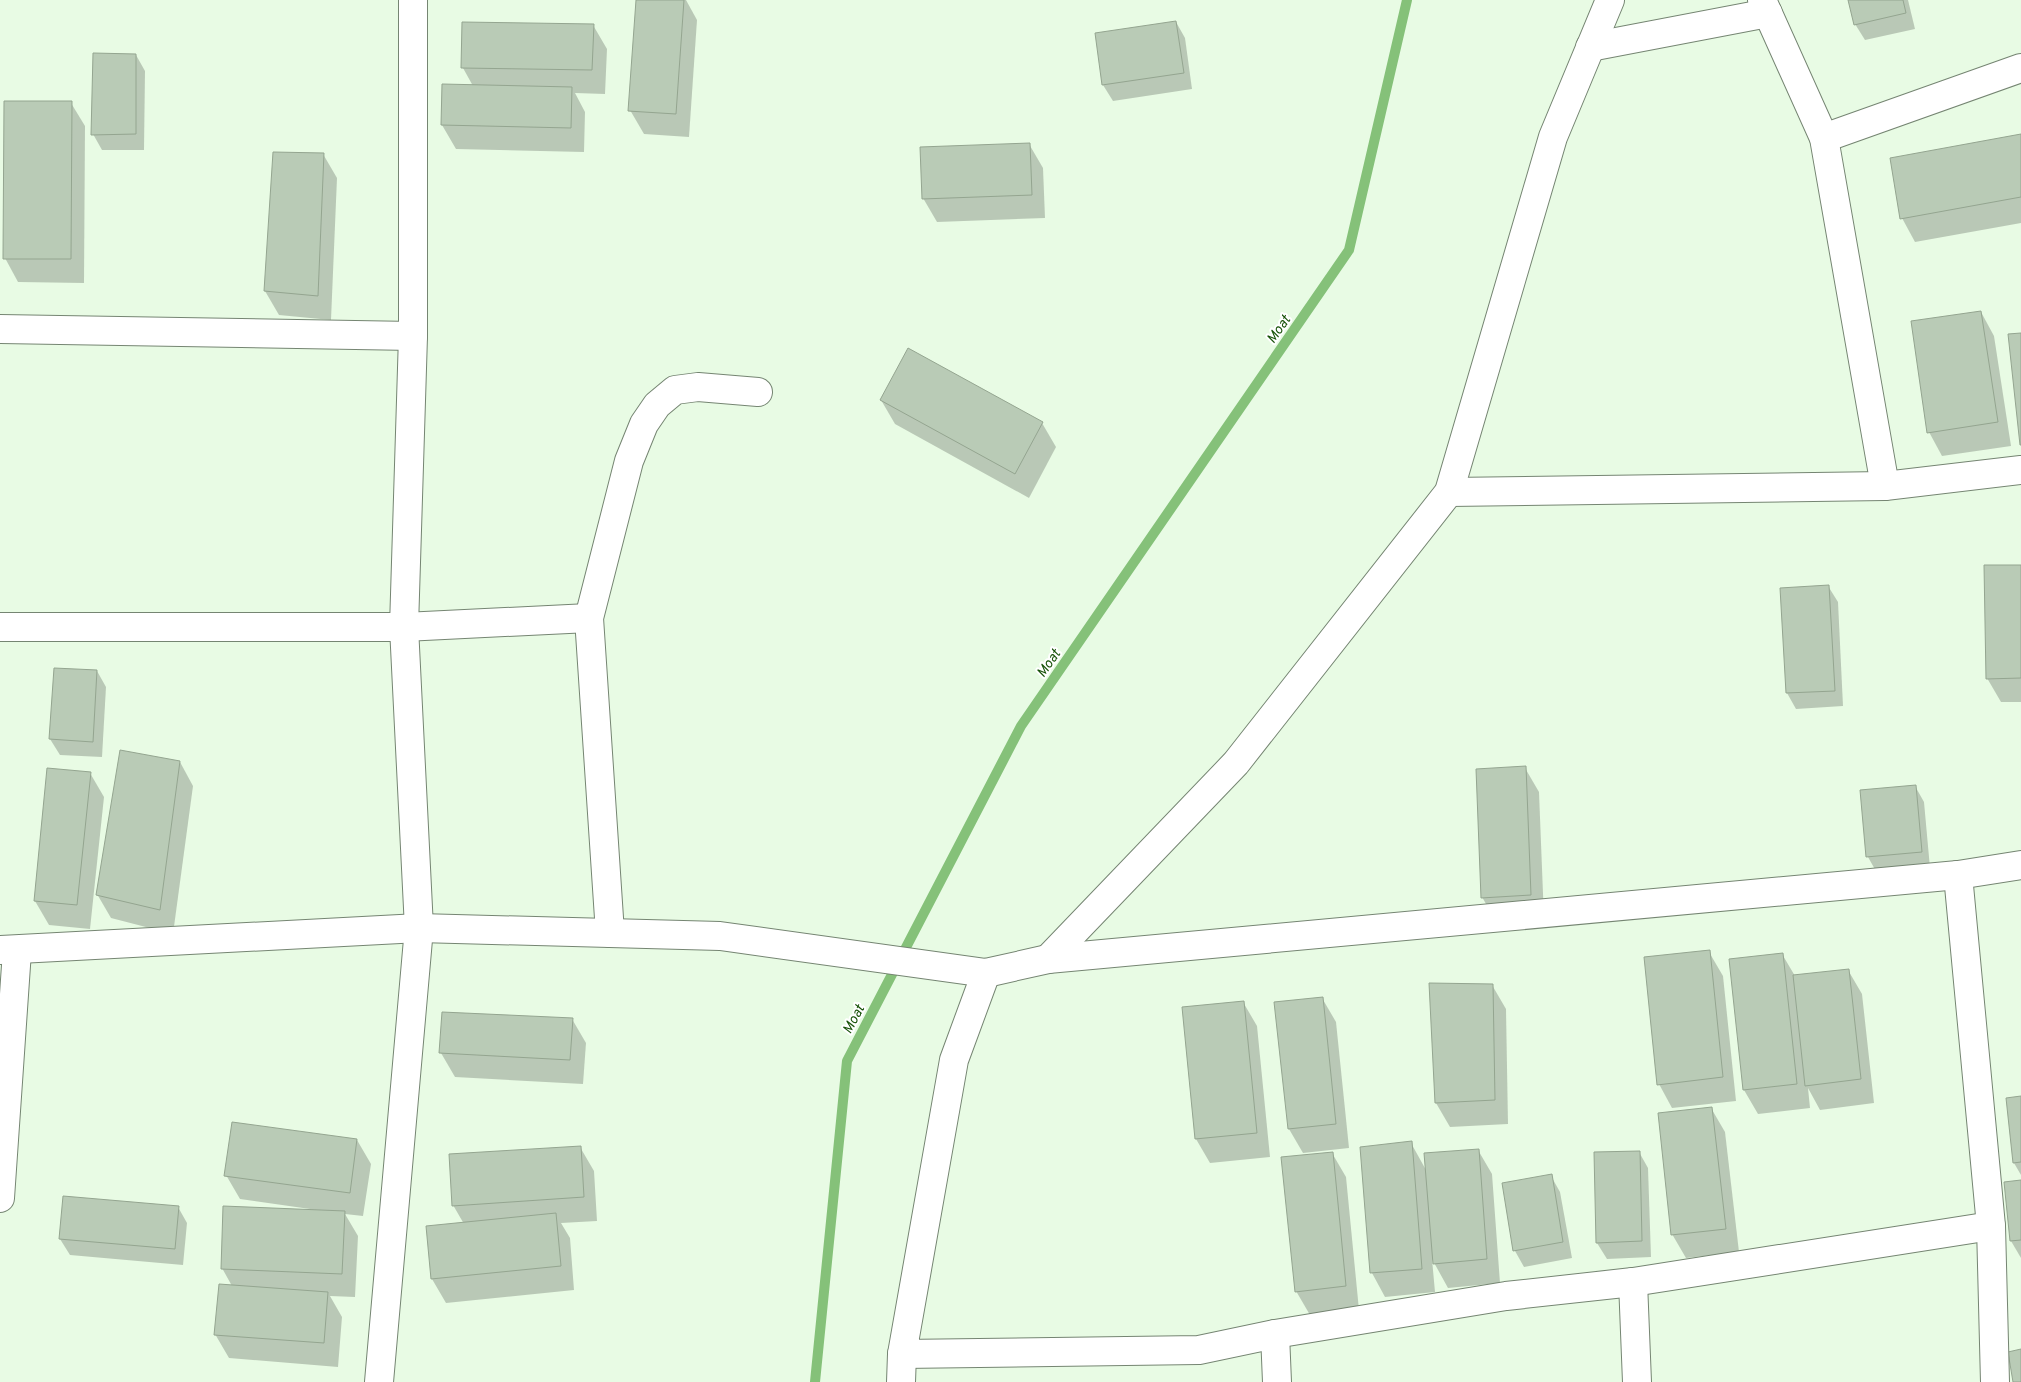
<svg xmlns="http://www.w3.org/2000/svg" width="2021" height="1382" font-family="Overpass,sans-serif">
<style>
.shadow{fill:#0003}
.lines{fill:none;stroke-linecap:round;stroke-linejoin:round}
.stream{stroke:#85c179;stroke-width:10}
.building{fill:#b9cbb6;stroke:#94a590}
.street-casing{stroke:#758572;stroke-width:30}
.street{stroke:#fff;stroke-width:28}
.labels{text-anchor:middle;stroke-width:4;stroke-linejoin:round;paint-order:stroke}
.water-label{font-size:14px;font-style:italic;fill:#175208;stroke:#fff}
</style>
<rect width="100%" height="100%" fill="#e8fbe4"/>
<g class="shadow">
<polygon points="637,0 686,0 697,20 689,137 644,134 630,110"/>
<polygon points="1850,0 1908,0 1915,29 1865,40 1855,24"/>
<polygon points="1176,22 1185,38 1192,89 1113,101 1103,85"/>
<polygon points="593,25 607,49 605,94 575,93 585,112 584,152 456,149 442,125 473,86 463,68"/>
<polygon points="136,55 145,71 144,150 102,150 93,134"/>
<polygon points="71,103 85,126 84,283 18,282 5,258"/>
<polygon points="2021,136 2021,223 1915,242 1902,218"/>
<polygon points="1029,144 1043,168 1045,218 937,222 923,198"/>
<polygon points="274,153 323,154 337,178 331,320 279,315 265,291"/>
<polygon points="1981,312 1994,336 2011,446 1942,456 1929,432"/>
<polygon points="909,350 1042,423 1056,447 1029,498 895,424 881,400"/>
<polygon points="2021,566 2021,702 2001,702 1987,678"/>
<polygon points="1828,586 1838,602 1843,706 1796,709 1787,693 1781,589"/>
<polygon points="55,669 97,671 106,687 102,757 60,755 50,739"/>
<polygon points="180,762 193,786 173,934 111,918 97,894"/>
<polygon points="1525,768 1539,792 1544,919 1496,921 1482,897"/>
<polygon points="90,773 104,797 90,929 49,925 35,901"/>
<polygon points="1915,786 1924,802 1930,868 1877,873 1868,857"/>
<polygon points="1709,952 1723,976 1736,1101 1672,1108 1659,1084"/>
<polygon points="1782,954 1795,976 1848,970 1862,994 1874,1103 1820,1110 1808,1088 1810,1108 1758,1114 1744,1090 1731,960"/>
<polygon points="1430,984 1492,985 1506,1009 1508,1124 1450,1127 1436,1103"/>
<polygon points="1322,998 1336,1022 1349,1148 1303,1153 1289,1129"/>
<polygon points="1243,1002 1257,1026 1270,1157 1210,1163 1196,1139 1184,1008"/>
<polygon points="443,1013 572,1019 586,1043 583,1084 455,1077 441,1053"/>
<polygon points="2021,1098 2021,1175 2014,1163"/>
<polygon points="1711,1108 1725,1132 1739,1252 1686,1258 1672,1234"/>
<polygon points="357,1140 371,1164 363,1216 345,1214 358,1236 355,1297 330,1296 342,1317 338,1367 229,1358 215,1334 232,1286 222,1268 310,1209 240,1199 226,1175"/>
<polygon points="1411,1143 1426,1170 1478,1150 1492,1174 1500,1283 1448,1288 1432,1259 1435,1292 1385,1297 1372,1273 1361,1148"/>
<polygon points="580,1147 594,1171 597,1221 561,1223 570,1238 574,1290 446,1303 432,1279 427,1227 464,1224 453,1205"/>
<polygon points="1639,1152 1648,1168 1651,1257 1607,1259 1597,1243"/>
<polygon points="1332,1153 1346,1177 1359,1310 1310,1315 1296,1291"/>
<polygon points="1551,1176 1560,1192 1572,1258 1524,1267 1515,1251 1503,1184"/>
<polygon points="2021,1182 2021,1258 2011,1241 2005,1183"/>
<polygon points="64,1197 178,1207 187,1223 183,1265 70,1255 60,1239"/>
</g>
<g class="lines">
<polyline class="stream" points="815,1382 847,1061 1021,726 1349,250 1407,0"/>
</g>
<g class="building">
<polygon points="636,0 684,0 676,114 628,111"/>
<polygon points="1848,0 1903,0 1906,13 1854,25"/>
<polygon points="1176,21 1184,73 1102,85 1095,33"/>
<polygon points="462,22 594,24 592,70 461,68"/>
<polygon points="93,53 136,54 136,134 91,135"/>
<polygon points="442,84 572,87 571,128 441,125"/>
<polygon points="4,101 72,101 71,259 3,259"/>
<polygon points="2021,134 2021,197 1900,219 1890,158"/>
<polygon points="1030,143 1032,195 922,199 920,147"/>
<polygon points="273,152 324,153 318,296 264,291"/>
<polygon points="1981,311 1998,422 1927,433 1911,321"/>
<polygon points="2021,333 2021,445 2020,445 2008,334"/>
<polygon points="908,348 1043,422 1015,474 880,400"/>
<polygon points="1984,565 2021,565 2021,678 1986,679"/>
<polygon points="1829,585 1835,691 1786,693 1780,588"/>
<polygon points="54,668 97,670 93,742 49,739"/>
<polygon points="120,750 180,761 160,910 96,895"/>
<polygon points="1526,766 1531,895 1481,898 1476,769"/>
<polygon points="47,768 91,772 77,905 34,901"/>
<polygon points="1916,785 1922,852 1866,857 1860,790"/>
<polygon points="1710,950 1723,1077 1657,1085 1644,957"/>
<polygon points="1783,953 1797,1084 1743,1090 1729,959"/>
<polygon points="1849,969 1861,1079 1805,1086 1793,975"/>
<polygon points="1429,983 1493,984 1495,1100 1435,1103"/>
<polygon points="1323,997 1336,1124 1288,1129 1274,1002"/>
<polygon points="1244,1001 1257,1133 1195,1139 1182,1007"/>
<polygon points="442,1012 573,1018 570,1060 439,1053"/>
<polygon points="2021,1096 2021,1162 2013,1163 2006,1098"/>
<polygon points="1712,1107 1726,1229 1671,1235 1658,1113"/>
<polygon points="232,1122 357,1139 350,1193 224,1176"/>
<polygon points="1412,1141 1422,1269 1370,1273 1360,1147"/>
<polygon points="581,1146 584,1197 452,1206 449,1154"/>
<polygon points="1479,1149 1487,1259 1433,1264 1424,1153"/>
<polygon points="1640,1151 1642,1241 1596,1243 1594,1152"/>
<polygon points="1333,1152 1346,1286 1295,1292 1281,1157"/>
<polygon points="1552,1174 1563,1242 1513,1251 1502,1183"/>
<polygon points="2021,1180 2021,1240 2010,1241 2004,1182"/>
<polygon points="63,1196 179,1206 175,1249 59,1239"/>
<polygon points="223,1206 345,1211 342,1274 221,1269"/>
<polygon points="556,1213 561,1266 431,1279 426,1226"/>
<polygon points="219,1284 328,1292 324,1343 214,1335"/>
<polygon points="2021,1349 2021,1382 2013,1382 2008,1352"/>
</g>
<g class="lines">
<defs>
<g id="street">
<polyline points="1762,0 1824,138 1885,486"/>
<polyline points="1590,47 1768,13"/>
<polyline points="1824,138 2021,68"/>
<polyline points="0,329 413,336"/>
<polyline points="1449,492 1885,486 2021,470"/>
<polyline points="0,627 404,627 589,618"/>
<polyline points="1958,875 1991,1226 1995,1382"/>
<polyline points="610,933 589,618 629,461 644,424 657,405 675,390 698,387 758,392"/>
<polyline points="0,950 419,928 720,936 986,973 1048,959 1958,875 2021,865"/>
<polyline points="1048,959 1236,763 1449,492 1553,137 1610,0"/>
<polyline points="986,973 954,1060 902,1354 1199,1350 1275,1334 1506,1296 1633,1282 1991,1226"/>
<polyline points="0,1198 17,951"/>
<polyline points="1633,1282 1637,1382"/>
<polyline points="1275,1334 1277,1382"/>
<polyline points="379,1382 419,928 404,627 413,336 413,0"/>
<polyline points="901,1382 902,1354"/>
</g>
</defs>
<use href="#street" class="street-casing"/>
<use href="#street" class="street"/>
</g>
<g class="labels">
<g class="water-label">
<text transform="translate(1278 329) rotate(-55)" y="5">Moat</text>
<text transform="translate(1048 663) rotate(-55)" y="5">Moat</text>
<text transform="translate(853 1019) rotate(-62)" y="5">Moat</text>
</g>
</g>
</svg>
